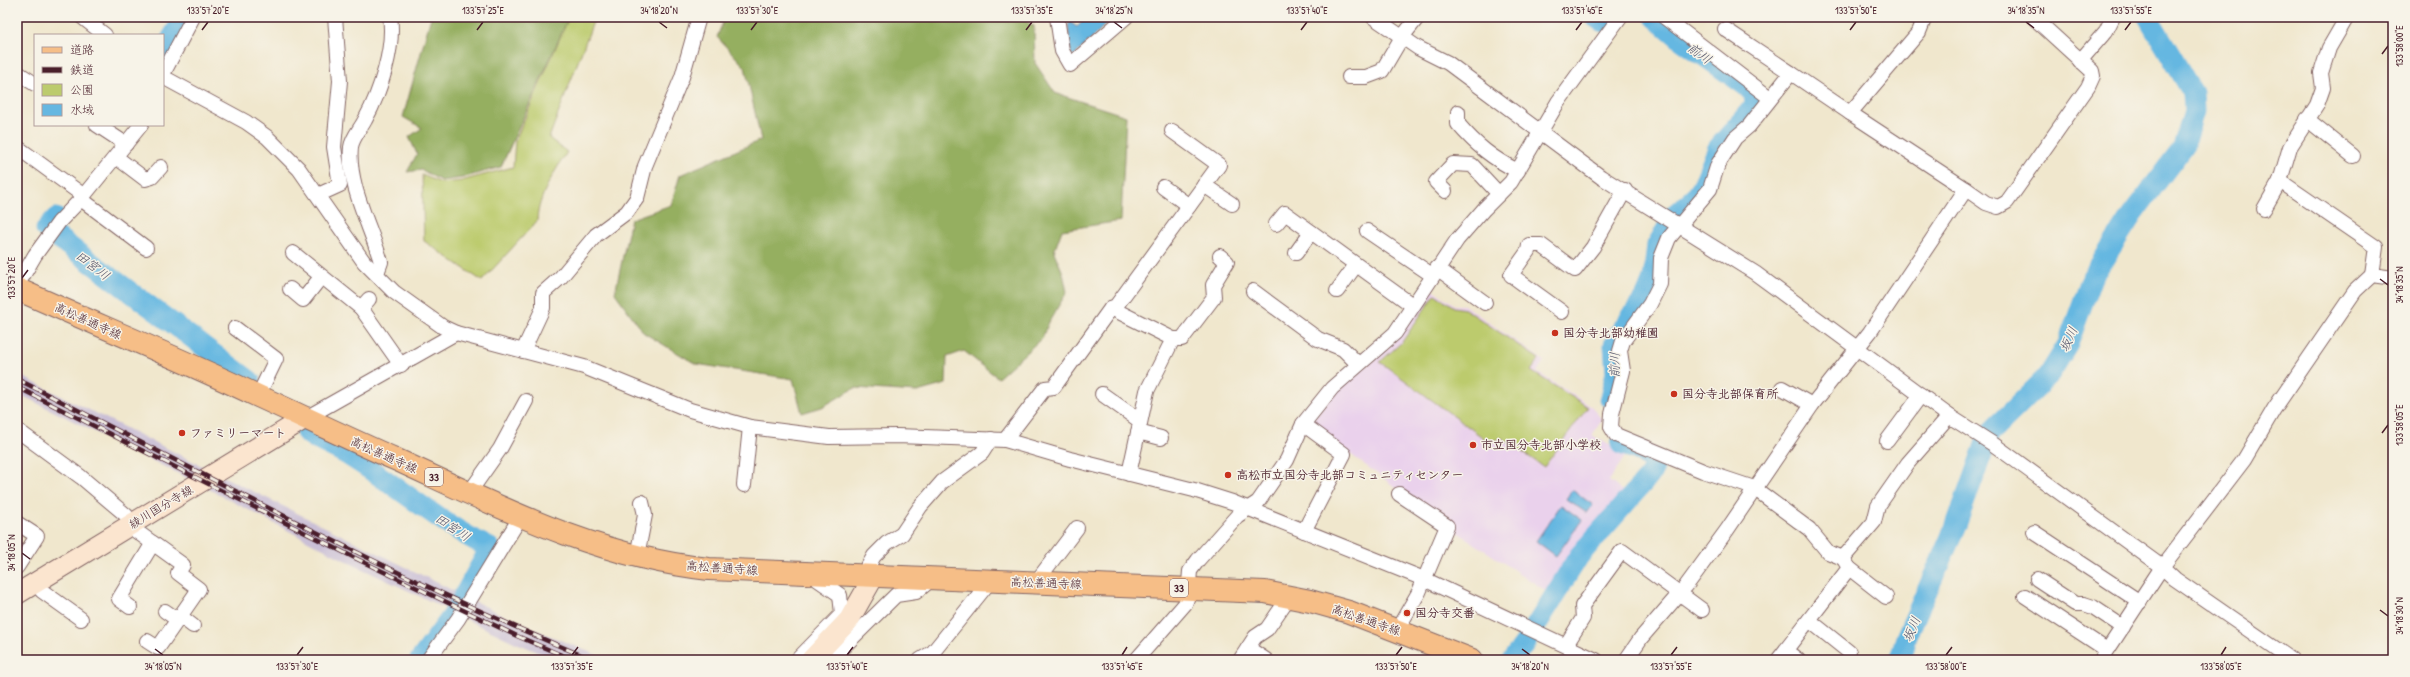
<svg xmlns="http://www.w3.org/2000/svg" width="2410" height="677" font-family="'Patrick Hand','Klee One',sans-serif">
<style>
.built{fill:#ead1ec}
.industrial{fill:#cabfd6}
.green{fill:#bccb6d;stroke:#83754c}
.forest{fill:#95af60;stroke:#706746}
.water{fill:#65b7e1;stroke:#586b86}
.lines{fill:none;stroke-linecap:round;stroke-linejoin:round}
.river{stroke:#65b7e1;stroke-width:21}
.minor-casing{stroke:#846564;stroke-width:16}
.secondary-casing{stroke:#846564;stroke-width:22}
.primary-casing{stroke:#846564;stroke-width:24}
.minor{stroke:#fff;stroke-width:14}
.secondary{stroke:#fbe5cf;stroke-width:20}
.primary{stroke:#f6be87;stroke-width:22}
.rail-casing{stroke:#4a1f2b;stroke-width:4.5}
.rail{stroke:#f7f3e8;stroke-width:3;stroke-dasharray:9;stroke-linecap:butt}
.ticks{fill:none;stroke:#4a1f2b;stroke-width:1.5}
.poi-dot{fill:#c8321e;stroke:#f7f3e8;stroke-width:1.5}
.labels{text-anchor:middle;stroke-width:3;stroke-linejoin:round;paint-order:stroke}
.shield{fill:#f7f3e8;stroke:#7e5f64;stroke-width:1}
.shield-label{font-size:11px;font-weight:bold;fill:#4a1f2b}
.street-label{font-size:12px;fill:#4a1f2b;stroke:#f7f3e8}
.poi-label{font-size:12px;font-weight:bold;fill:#4a1f2b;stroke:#f7f3e8;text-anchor:start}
.water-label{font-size:13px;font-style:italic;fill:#53546b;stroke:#f7f3e8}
.neatline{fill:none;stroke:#4a1f2b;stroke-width:1.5}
.ticks-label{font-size:10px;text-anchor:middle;fill:#4a1f2b}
</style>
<rect width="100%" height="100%" fill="#f7f3e8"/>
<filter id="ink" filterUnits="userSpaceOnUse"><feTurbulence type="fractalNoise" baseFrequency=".025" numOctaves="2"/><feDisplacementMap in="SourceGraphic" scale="8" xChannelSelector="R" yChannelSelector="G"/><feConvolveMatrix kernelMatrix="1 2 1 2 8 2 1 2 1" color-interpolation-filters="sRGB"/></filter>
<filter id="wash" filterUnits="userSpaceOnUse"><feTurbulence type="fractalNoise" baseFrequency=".012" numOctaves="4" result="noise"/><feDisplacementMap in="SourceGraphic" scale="16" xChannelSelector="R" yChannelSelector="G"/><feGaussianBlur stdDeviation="0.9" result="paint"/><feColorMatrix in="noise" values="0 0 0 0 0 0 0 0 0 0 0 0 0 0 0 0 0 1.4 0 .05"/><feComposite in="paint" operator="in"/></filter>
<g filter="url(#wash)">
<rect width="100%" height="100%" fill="#f0e7cd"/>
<polygon class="built" points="1432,289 1455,305 1464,305 1544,361 1537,372 1592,407 1602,420 1592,435 1626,455 1609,481 1628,495 1589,538 1549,593 1451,528 1309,424 1336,390 1382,354 1397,338"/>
<polygon class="industrial" points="17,374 462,595 460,599 464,600 466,597 521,624 609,660 557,660 514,642 455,614 457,611 454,610 453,612 352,564 199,484 17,393"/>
<g class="green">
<path d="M 569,17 L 595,17 L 549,138 L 567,152 C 554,173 538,196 537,221 L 482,281 L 424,241 L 422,175 L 441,183 L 461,181 L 513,167 L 515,141 Z"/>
<polygon points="1435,294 1454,307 1465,309 1539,359 1531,371 1588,407 1544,467 1502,438 1489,442 1380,362 1402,342"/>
</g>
<g class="forest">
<polygon points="431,17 569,17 501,167 462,178 441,181 422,170 407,172 417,154 409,137 422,128 403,117"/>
<polygon points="725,17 1018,17 1034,26 1035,63 1055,93 1126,116 1121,221 1062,230 1054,252 1063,273 1067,292 1050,320 1042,338 998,378 964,351 947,357 946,384 917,392 855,388 822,407 802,413 793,379 696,364 644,333 615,293 631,219 671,205 680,175 761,140 745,67 717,37"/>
</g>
<g class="water">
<polygon points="1083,17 1113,17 1074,56 1071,54 1068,26 1070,22 1077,27 1083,21"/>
<polygon points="1572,490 1593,505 1587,513 1566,499"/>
<polygon points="1561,505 1582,520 1556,556 1536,541"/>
</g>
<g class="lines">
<g class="river">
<polyline points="1595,17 1601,21 1610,23 1615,17"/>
<polyline points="163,52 185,17"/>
<polyline points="56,218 46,229 250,381"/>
<polyline points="1610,398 1616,373 1614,345 1617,337 1646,296 1653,279 1657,245 1676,213 1694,198 1704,183 1718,148 1755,105 1754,94 1746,86 1683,41 1655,17"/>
<path d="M 306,432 C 319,443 335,447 349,456 C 397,485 439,523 490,548 L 454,614 L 420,660"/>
<path d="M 1512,660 L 1527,640 L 1579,556 L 1650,475 L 1654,467 C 1649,452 1635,449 1621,444"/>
<polyline points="1900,660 1905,640 1955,528 1989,434 2049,375 2068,344 2092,277 2132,215 2183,147 2194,111 2193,93 2148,17"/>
</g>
</g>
</g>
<g filter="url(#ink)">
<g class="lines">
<defs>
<g id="minor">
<polyline points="82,17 105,35"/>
<polyline points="1057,17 1062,51 1070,65 1126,17"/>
<polyline points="1373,17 1418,48 1448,63 1601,177 1755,273 1949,416 1993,444 2162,567 2175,579 2292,660"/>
<polyline points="1664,17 1770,98"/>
<polyline points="1925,17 1919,32 1850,113 1966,189"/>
<polyline points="2347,17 2329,48 2321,73 2323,88 2317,105 2290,147 2280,181 2376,247 2372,275"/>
<polyline points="1725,29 1791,73"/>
<polyline points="2080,61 2106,31 2113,17"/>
<polyline points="18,73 35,84"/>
<polyline points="163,74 193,17"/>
<polyline points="163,77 246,122 267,137 299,169 364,262 394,292 443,327 456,333 584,367 690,410 750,427 829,437 897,436 1005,440 1070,459 1194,490 1232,502 1424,579 1596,660"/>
<polyline points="1349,77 1366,77 1382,71 1402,37 1418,17"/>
<path d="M 1458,112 L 1458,124 C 1476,145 1493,159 1518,171"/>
<polyline points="1850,113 1791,73 1749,126 1735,138 1718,164 1710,189 1669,238 1661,258 1660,284 1650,304 1623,341 1620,351 1623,371 1612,414 1611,427 1616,435 1703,471 1754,488 1809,529 1828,552 1843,558 1874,522 1878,506 1908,463 1949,416"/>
<polyline points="2307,119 2353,156"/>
<polyline points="97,125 126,144"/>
<polyline points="17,147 84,196"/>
<polyline points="116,157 145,179 152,177 161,167"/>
<polyline points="1204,185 1232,204"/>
<polyline points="1163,187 1189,206"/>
<polyline points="1445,191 1436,182 1453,164 1472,165 1499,194"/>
<polyline points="318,195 340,185 334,147 340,81 335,17"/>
<polyline points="81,199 146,248"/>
<polyline points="2264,209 2280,181"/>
<polyline points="1276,224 1285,213 1412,305"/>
<polyline points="1367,231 1432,275"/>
<polyline points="293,253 361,308 401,365"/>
<polyline points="1296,253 1311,232"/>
<polyline points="1437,268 1485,303"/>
<path d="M 377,273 L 381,262 C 371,227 347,184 351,147 C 352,138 361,128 365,120 C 380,93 395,47 390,17"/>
<polyline points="17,286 35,255 59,222 81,199 141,125"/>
<polyline points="290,289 303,300 321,277"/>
<polyline points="1253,291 1318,339 1343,349 1358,364"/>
<polyline points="1337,291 1356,265"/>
<polyline points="361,308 369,299"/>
<polyline points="1111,308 1173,339 1147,391 1129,474"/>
<polyline points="1562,312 1511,275 1528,251 1529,245 1541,245 1575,270 1593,247 1625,190"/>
<polyline points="235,328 276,359 258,396"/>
<polyline points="1173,339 1182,339 1214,297 1213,285 1227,262 1220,256"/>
<polyline points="523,351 543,308 543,293 561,277 596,235 627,212 637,198 645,166 682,77 699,17"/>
<polyline points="1782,388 1812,405"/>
<polyline points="1102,394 1140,421"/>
<polyline points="304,419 456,333"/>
<polyline points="1303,424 1344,454 1304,531"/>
<polyline points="17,430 81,477 126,515 136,531 183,565 178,573 199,589 158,648 147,641"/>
<polyline points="1138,432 1161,438"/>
<polyline points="1005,440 1045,388 1054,387 1111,308 1116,306 1219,165 1172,131"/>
<polyline points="1887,441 1921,395"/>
<polyline points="744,485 750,427"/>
<polyline points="469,493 500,449 526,401"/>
<polyline points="17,523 37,536 17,567"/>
<polyline points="2034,532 2140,602"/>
<polyline points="637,556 645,515 642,502"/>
<polyline points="1849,568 1886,597"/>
<polyline points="863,575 874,556 887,543 902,534 920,507 942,482 982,453 991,439"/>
<polyline points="2037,579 2075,604 2084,604 2093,607 2123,627"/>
<polyline points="1036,582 1077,528"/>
<polyline points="36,583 42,591 81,619"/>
<polyline points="2025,596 2107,650"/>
<polyline points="130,607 119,599 153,543"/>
<polyline points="165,611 178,620"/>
<polyline points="180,616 193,626"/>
<polyline points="1809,620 1849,652"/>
<polyline points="1397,630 1419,592 1447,526 1399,494"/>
<polyline points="1566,645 1583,618 1582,606 1622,551 1702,610"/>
<polyline points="1248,648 1266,660"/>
<polyline points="1786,651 1798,660"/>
<polyline points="428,660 458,619 521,516"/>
<polyline points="797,660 842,614 840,595 811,575"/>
<polyline points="830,660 896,595 916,592 933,578"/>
<polyline points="920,660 933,652 991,580"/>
<polyline points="1136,660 1185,604 1188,596 1190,571 1198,560 1237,516 1258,502 1287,460 1303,424 1332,388 1395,333 1457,240 1484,209 1511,182 1558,102 1620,17"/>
<polyline points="1240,660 1255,637 1267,629 1289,597"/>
<polyline points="1626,660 1641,638 1686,586 1727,530 1812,405 1870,332 1966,189 1986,203 1998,207 2007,202 2088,87 2093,76 2092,71 2033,17"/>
<polyline points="1778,660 1849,568 1843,558"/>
<polyline points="2101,660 2162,567 2244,460 2274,409 2355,291 2372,275 2393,278"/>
</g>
<g id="secondary">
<polyline points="17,594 304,419"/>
<polyline points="811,660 849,620 874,576"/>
</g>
<path id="primary" d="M 17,289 C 97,325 179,358 258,396 C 304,417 349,439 395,459 C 498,506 595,557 709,569 L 1265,592 L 1310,601 L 1349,612 L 1472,660"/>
</defs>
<use href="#minor" class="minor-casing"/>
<use href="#secondary" class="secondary-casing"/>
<use href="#primary" class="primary-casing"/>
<use href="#minor" class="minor"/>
<use href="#secondary" class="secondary"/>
<use href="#primary" class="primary"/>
<defs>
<g id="rail">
<path d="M 17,379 C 207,475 396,579 593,660"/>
<polyline points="17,387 355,558 517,636 573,660"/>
</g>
</defs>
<use href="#rail" class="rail-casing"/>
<use href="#rail" class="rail"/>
</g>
</g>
<path class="ticks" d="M 659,22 L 667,28M 1114,22 L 1122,28M 2026,22 L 2034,28M 202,30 L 208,22M 477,30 L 483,22M 751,30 L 757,22M 1026,30 L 1032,22M 1301,30 L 1307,22M 1576,30 L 1582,22M 1850,30 L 1856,22M 2125,30 L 2131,22M 2382,54 L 2388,46M 22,278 L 28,270M 2380,279 L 2388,285M 2382,433 L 2388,425M 22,553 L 30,559M 2380,610 L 2388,616M 155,649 L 163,655M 1522,649 L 1530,655M 297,655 L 303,647M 572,655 L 578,647M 847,655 L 853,647M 1122,655 L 1127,647M 1396,655 L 1402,647M 1671,655 L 1677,647M 1946,655 L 1952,647M 2221,655 L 2226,647"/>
<g class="poi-dot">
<circle cx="1555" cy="333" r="4"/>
<circle cx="1674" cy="394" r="4"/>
<circle cx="182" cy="433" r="4"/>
<circle cx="1473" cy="445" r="4"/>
<circle cx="1228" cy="475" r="4"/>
<circle cx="1407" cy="613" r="4"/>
</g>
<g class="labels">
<g class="shield">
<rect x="425" y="468" width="18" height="18" rx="3"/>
<rect x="1170" y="579" width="18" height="18" rx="3"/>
</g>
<g class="shield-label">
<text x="434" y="481">33</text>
<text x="1179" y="592">33</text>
</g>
<g class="street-label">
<text transform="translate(88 321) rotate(24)" y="4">高松善通寺線</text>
<text transform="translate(384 455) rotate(24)" y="4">高松善通寺線</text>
<text transform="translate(161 507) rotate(-31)" y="4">綾川国分寺線</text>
<text transform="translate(722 568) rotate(4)" y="4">高松善通寺線</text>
<text transform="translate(1046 583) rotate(2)" y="4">高松善通寺線</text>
<text transform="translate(1366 620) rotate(19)" y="4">高松善通寺線</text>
</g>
<g class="poi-label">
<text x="1563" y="337">国分寺北部幼稚園</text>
<text x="1682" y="398">国分寺北部保育所</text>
<text x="190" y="437">ファミリーマート</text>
<text x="1481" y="449">市立国分寺北部小学校</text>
<text x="1236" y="479">高松市立国分寺北部コミュニティセンター</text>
<text x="1415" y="617">国分寺交番</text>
</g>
<g class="water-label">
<text transform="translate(1700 53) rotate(36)" y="5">前川</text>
<text transform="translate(93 265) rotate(37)" y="5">田宮川</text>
<text transform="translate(2068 339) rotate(-66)" y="5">坂川</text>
<text transform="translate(1614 365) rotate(-89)" y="5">前川</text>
<text transform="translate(453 527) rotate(33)" y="5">田宮川</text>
<text transform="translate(1911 629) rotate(-68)" y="5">坂川</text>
</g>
</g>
<rect width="2410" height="677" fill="none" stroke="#f7f3e8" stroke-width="44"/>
<rect x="34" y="34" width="130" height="92" fill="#f7f3e8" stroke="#b29e9c"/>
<rect x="42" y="47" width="20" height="6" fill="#f6be87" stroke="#b29e9c"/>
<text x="70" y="54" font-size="12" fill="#4a1f2b">道路</text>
<rect x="42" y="67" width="20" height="6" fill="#4a1f2b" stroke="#b29e9c"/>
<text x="70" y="74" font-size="12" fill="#4a1f2b">鉄道</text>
<rect x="42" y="84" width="20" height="12" fill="#bccb6d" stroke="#b29e9c"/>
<text x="70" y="94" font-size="12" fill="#4a1f2b">公園</text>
<rect x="42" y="104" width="20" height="12" fill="#65b7e1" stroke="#b29e9c"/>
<text x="70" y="114" font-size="12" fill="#4a1f2b">水域</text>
<rect x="22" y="22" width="2366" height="633" class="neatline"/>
<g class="ticks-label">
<text x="208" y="14">133°57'20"E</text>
<text x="483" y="14">133°57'25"E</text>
<text x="659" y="14">34°18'20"N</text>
<text x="757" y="14">133°57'30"E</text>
<text x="1032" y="14">133°57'35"E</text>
<text x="1114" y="14">34°18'25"N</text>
<text x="1307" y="14">133°57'40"E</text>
<text x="1582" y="14">133°57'45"E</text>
<text x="1856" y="14">133°57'50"E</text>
<text x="2026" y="14">34°18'35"N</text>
<text x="2131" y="14">133°57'55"E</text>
<text transform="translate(2399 46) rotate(-90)" y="4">133°58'00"E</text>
<text transform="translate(11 278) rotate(-90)" y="4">133°57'20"E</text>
<text transform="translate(2399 285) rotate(-90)" y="4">34°18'35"N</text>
<text transform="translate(2399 425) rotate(-90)" y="4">133°58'05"E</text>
<text transform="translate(11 553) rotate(-90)" y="4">34°18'05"N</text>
<text transform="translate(2399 616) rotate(-90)" y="4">34°18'30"N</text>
<text x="163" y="670">34°18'05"N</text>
<text x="297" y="670">133°57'30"E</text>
<text x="572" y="670">133°57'35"E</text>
<text x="847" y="670">133°57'40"E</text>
<text x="1122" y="670">133°57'45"E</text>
<text x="1396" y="670">133°57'50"E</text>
<text x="1530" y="670">34°18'20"N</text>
<text x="1671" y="670">133°57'55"E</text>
<text x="1946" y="670">133°58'00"E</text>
<text x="2221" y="670">133°58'05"E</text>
</g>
</svg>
